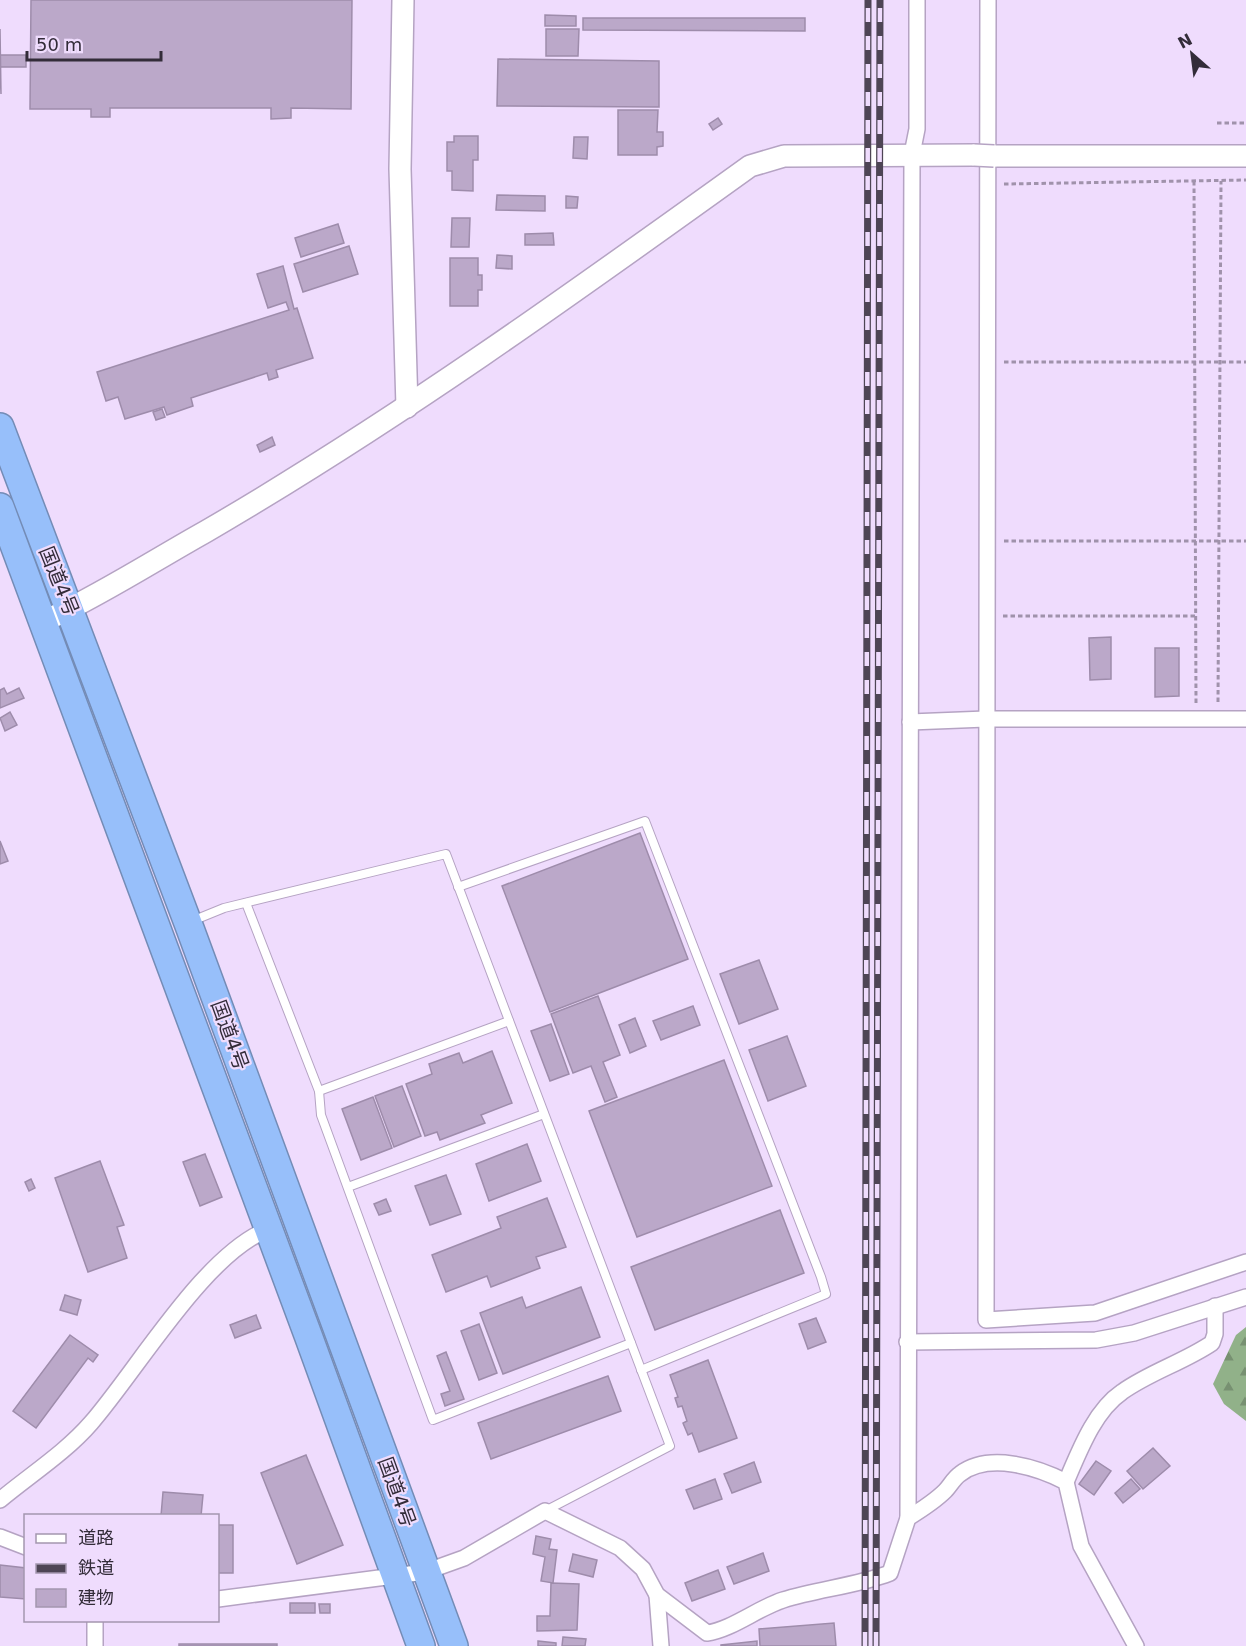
<svg xmlns="http://www.w3.org/2000/svg" width="1246" height="1646" font-family="'DejaVu Sans','Noto Sans JP',sans-serif">
<style>
.forest{fill:url(#forest-firs)}
.building{fill:#bba8c9;stroke:#9e8cab;stroke-width:1.5}
.lines{fill:none;stroke-linecap:round;stroke-linejoin:round}
.lane-casing{stroke:#b5a3c3;stroke-width:10}
.street-casing{stroke:#b5a3c3;stroke-width:18}
.secondary-casing{stroke:#b5a3c3;stroke-width:24}
.highway-casing{stroke:#748cb6;stroke-width:30}
.path{stroke:#a092ab;stroke-width:3;stroke-dasharray:4.5 3;stroke-linecap:butt}
.lane{stroke:#fff;stroke-width:8}
.street{stroke:#fff;stroke-width:15}
.secondary{stroke:#fff;stroke-width:21}
.highway{stroke:#97bffa;stroke-width:27}
.rail-casing{stroke:#4e4555;stroke-width:7}
.rail{stroke:#efdcfd;stroke-width:4.5;stroke-dasharray:14;stroke-linecap:butt}
.secondary-bridge-casing{stroke:#b5a3c3;stroke-width:24;stroke-linecap:butt}
.secondary-bridge{stroke:#fff;stroke-width:21}
.labels{text-anchor:middle;stroke-width:4.5;stroke-linejoin:round;paint-order:stroke}
.street-label{font-size:20px;fill:#332c39;stroke:#efdcfd}
</style>
<defs>
<pattern id="forest-firs" width="22" height="20" patternUnits="userSpaceOnUse" patternTransform="scale(1.5)"><rect width="22" height="20" fill="#91b189"/><path d="M5 1l3.5 6h-7zM16 11l3.5 6h-7z" fill="#779071"/></pattern>
</defs>
<rect width="100%" height="100%" fill="#efdcfd"/>
<polygon class="forest" points="1246,1327 1246,1421 1224,1404 1213,1384 1236,1335"/>
<g class="building">
<polygon points="31,0 352,0 351,109 291,108 291,118 271,119 271,108 110,108 110,117 91,117 91,109 30,109"/>
<polygon points="545,15 576,16 576,26 545,26"/>
<polygon points="583,18 805,18 805,31 583,30"/>
<polygon points="0,29 0,55 26,55 26,67 0,67 1,94"/>
<polygon points="546,29 579,29 578,56 546,56"/>
<polygon points="498,59 659,61 659,107 497,106"/>
<polygon points="618,110 658,110 657,132 663,132 663,146 657,147 657,155 618,155"/>
<polygon points="718,118 722,124 713,130 709,124"/>
<polygon points="454,136 478,136 478,160 473,160 473,191 452,190 452,171 447,171 447,142 454,142"/>
<polygon points="574,137 588,137 587,159 573,158"/>
<polygon points="497,195 545,196 545,211 496,210"/>
<polygon points="566,196 578,197 577,208 566,208"/>
<polygon points="452,218 470,218 469,247 451,247"/>
<polygon points="338,224 344,243 301,257 295,238"/>
<polygon points="553,233 554,245 525,245 525,234"/>
<polygon points="349,246 358,274 303,292 294,264"/>
<polygon points="497,255 512,256 512,269 496,268"/>
<polygon points="450,258 478,258 478,275 482,275 482,290 478,290 478,306 450,306"/>
<polygon points="283,266 294,309 297,308 313,358 276,370 278,377 269,380 267,373 191,398 193,406 167,415 164,407 125,419 118,397 106,401 97,372 289,310 286,302 268,308 257,274"/>
<polygon points="162,409 165,417 156,420 153,412"/>
<polygon points="272,437 275,445 260,452 257,445"/>
<polygon points="1111,637 1111,679 1090,680 1089,638"/>
<polygon points="1155,648 1179,648 1179,696 1155,697"/>
<polygon points="4,688 7,694 19,688 24,698 0,708 0,690"/>
<polygon points="10,712 17,725 5,731 0,718"/>
<polygon points="640,833 688,959 550,1012 502,886"/>
<polygon points="0,841 8,861 0,864"/>
<polygon points="759,960 778,1009 739,1024 720,974"/>
<polygon points="598,996 620,1055 603,1062 617,1097 605,1102 591,1066 573,1073 551,1014"/>
<polygon points="693,1006 700,1025 661,1040 653,1021"/>
<polygon points="635,1018 646,1046 630,1053 619,1025"/>
<polygon points="551,1024 569,1074 550,1081 531,1031"/>
<polygon points="787,1036 806,1086 768,1101 749,1050"/>
<polygon points="492,1051 512,1103 481,1115 485,1123 440,1140 437,1132 425,1136 406,1084 432,1074 429,1064 459,1053 463,1063"/>
<polygon points="724,1060 772,1186 637,1237 589,1111"/>
<polygon points="402,1086 421,1136 394,1147 375,1096"/>
<polygon points="373,1097 392,1148 361,1160 342,1109"/>
<polygon points="527,1144 541,1181 489,1201 476,1164"/>
<polygon points="205,1154 222,1197 200,1206 183,1162"/>
<polygon points="100,1161 124,1225 117,1227 127,1258 88,1272 55,1178"/>
<polygon points="446,1175 461,1214 430,1225 415,1186"/>
<polygon points="31,1179 35,1188 29,1191 25,1182"/>
<polygon points="547,1198 566,1247 536,1257 540,1268 491,1287 487,1276 446,1292 432,1255 501,1228 497,1217"/>
<polygon points="386,1199 391,1211 379,1215 374,1204"/>
<polygon points="780,1210 804,1273 655,1330 631,1267"/>
<polygon points="581,1287 600,1337 503,1374 480,1313 522,1297 526,1308"/>
<polygon points="65,1295 81,1300 77,1315 60,1310"/>
<polygon points="256,1315 261,1328 235,1338 230,1325"/>
<polygon points="816,1318 826,1342 808,1349 799,1324"/>
<polygon points="479,1324 497,1373 479,1380 461,1331"/>
<polygon points="70,1335 98,1355 93,1362 88,1358 36,1428 13,1411"/>
<polygon points="446,1352 464,1399 445,1406 441,1394 450,1391 437,1356"/>
<polygon points="708,1360 737,1438 699,1452 692,1433 688,1435 683,1423 687,1421 682,1406 678,1407 675,1398 678,1397 670,1375"/>
<polygon points="608,1376 621,1411 491,1459 478,1423"/>
<polygon points="1153,1448 1170,1466 1143,1489 1127,1471"/>
<polygon points="306,1455 343,1545 297,1564 261,1473"/>
<polygon points="1096,1461 1111,1471 1094,1495 1079,1484"/>
<polygon points="754,1462 761,1482 732,1493 724,1474"/>
<polygon points="715,1479 722,1499 694,1509 686,1490"/>
<polygon points="1131,1479 1140,1489 1123,1503 1115,1493"/>
<polygon points="163,1492 203,1495 201,1516 161,1516"/>
<rect x="218" y="1525" width="15" height="48"/>
<polygon points="536,1536 551,1539 549,1549 557,1550 553,1583 541,1581 545,1557 533,1554"/>
<polygon points="763,1553 769,1571 734,1584 727,1567"/>
<polygon points="573,1554 597,1560 593,1577 569,1571"/>
<polygon points="0,1565 26,1568 26,1599 0,1597"/>
<polygon points="718,1570 725,1589 692,1601 685,1583"/>
<polygon points="551,1583 579,1584 577,1630 537,1631 537,1616 550,1616"/>
<rect x="290" y="1603" width="25" height="10"/>
<polygon points="319,1604 330,1604 330,1613 320,1613"/>
<polygon points="834,1623 836,1646 760,1646 759,1629"/>
<polygon points="563,1637 586,1639 585,1646 562,1646"/>
<polygon points="538,1641 556,1643 556,1646 538,1646"/>
<polygon points="757,1641 757,1646 721,1646 721,1645"/>
<rect x="179" y="1644" width="98" height="2"/>
</g>
<g class="lines">
<defs>
<g id="lane">
<polyline points="458,887 645,821 821,1277 826,1294 641,1370"/>
<polyline points="246,903 319,1091 321,1115 433,1420 631,1343"/>
<polyline points="192,921 224,908 446,854 670,1446 545,1511"/>
<polyline points="319,1091 509,1021"/>
<polyline points="348,1187 544,1114"/>
</g>
<g id="street">
<polyline points="988,0 986,1320 1095,1313 1246,1262"/>
<polyline points="910,722 986,719 1246,719"/>
<polyline points="907,1342 1096,1340 1134,1333 1246,1297"/>
<path d="M 1066,1482 C 1079,1452 1094,1411 1122,1392 C 1150,1372 1184,1362 1212,1343 L 1215,1334 L 1215,1306"/>
<path d="M 0,1500 C 30,1475 66,1452 91,1423 C 138,1369 205,1253 269,1229"/>
<polyline points="908,1518 912,154 917,129 917,0"/>
<polyline points="0,1537 26,1547"/>
<polyline points="657,1595 661,1646"/>
<path d="M 218,1599 L 425,1572 L 464,1558 L 545,1511 L 620,1548 L 643,1569 L 657,1595 L 707,1633 C 731,1630 758,1608 783,1600 C 818,1589 856,1586 890,1573 L 908,1518 C 921,1510 934,1502 945,1491 C 950,1486 954,1478 960,1474 C 989,1452 1037,1467 1066,1482 L 1081,1546 L 1136,1646"/>
<polyline points="95,1620 95,1646"/>
</g>
<g id="secondary">
<polyline points="403,0 400,169 407,407"/>
<polyline points="994,156 1246,156"/>
<path d="M 55,616 C 107,591 155,560 205,532 C 394,422 572,294 750,166 L 784,156 L 974,155"/>
</g>
<g id="highway">
<polyline points="0,427 188,923 454,1646"/>
<polyline points="0,507 308,1335 421,1646"/>
</g>
</defs>
<use href="#lane" class="lane-casing"/>
<use href="#street" class="street-casing"/>
<use href="#secondary" class="secondary-casing"/>
<use href="#highway" class="highway-casing"/>
<g class="path">
<polyline points="1217,123 1246,123"/>
<polyline points="1194,181 1196,703"/>
<polyline points="1004,184 1246,180"/>
<polyline points="1004,362 1246,362"/>
<polyline points="1004,541 1246,541"/>
<polyline points="1003,616 1195,616"/>
<polyline points="1218,702 1221,181"/>
</g>
<use href="#lane" class="lane"/>
<use href="#street" class="street"/>
<use href="#secondary" class="secondary"/>
<use href="#highway" class="highway"/>
<defs>
<g id="rail">
<polyline points="865,1646 868,0"/>
<polyline points="876,1646 880,0"/>
</g>
</defs>
<use href="#rail" class="rail-casing"/>
<use href="#rail" class="rail"/>
<defs>
<polyline id="secondary-bridge" points="974,155 994,156"/>
</defs>
<use href="#secondary-bridge" class="secondary-bridge-casing"/>
<use href="#secondary-bridge" class="secondary-bridge"/>
</g>
<g class="labels">
<g class="street-label">
<text transform="translate(59 581) rotate(68)" y="7">国道4号</text>
<text transform="translate(230 1035) rotate(70)" y="7">国道4号</text>
<text transform="translate(397 1492) rotate(70)" y="7">国道4号</text>
</g>
</g>
<rect x="24" y="1514" width="195" height="108" fill="#efdcfd" stroke="#a496af" stroke-width="1.5"/>
<rect x="36" y="1534" width="30" height="9" fill="#ffffff" stroke="#a496af" stroke-width="1.5"/>
<text x="78" y="1544" font-size="18" fill="#332c39">道路</text>
<rect x="36" y="1564" width="30" height="9" fill="#4e4555" stroke="#a496af" stroke-width="1.5"/>
<text x="78" y="1574" font-size="18" fill="#332c39">鉄道</text>
<rect x="36" y="1589" width="30" height="18" fill="#bba8c9" stroke="#a496af" stroke-width="1.5"/>
<text x="78" y="1604" font-size="18" fill="#332c39">建物</text>
<g transform="translate(1192 54) rotate(332)" stroke="#efdcfd" stroke-width="4.5" paint-order="stroke">
<path d="M0-4.5L10 22L0 15L-10 22Z" fill="#332c39"/>
<text y="-9" font-size="16" font-weight="bold" text-anchor="middle" fill="#332c39">N</text>
</g>
<path d="M27 51v9h134v-9" fill="none" stroke="#332c39" stroke-width="3"/>
<text x="36" y="51" font-size="18" fill="#332c39" stroke="#efdcfd" stroke-width="4.5" paint-order="stroke">50 m</text>
</svg>
